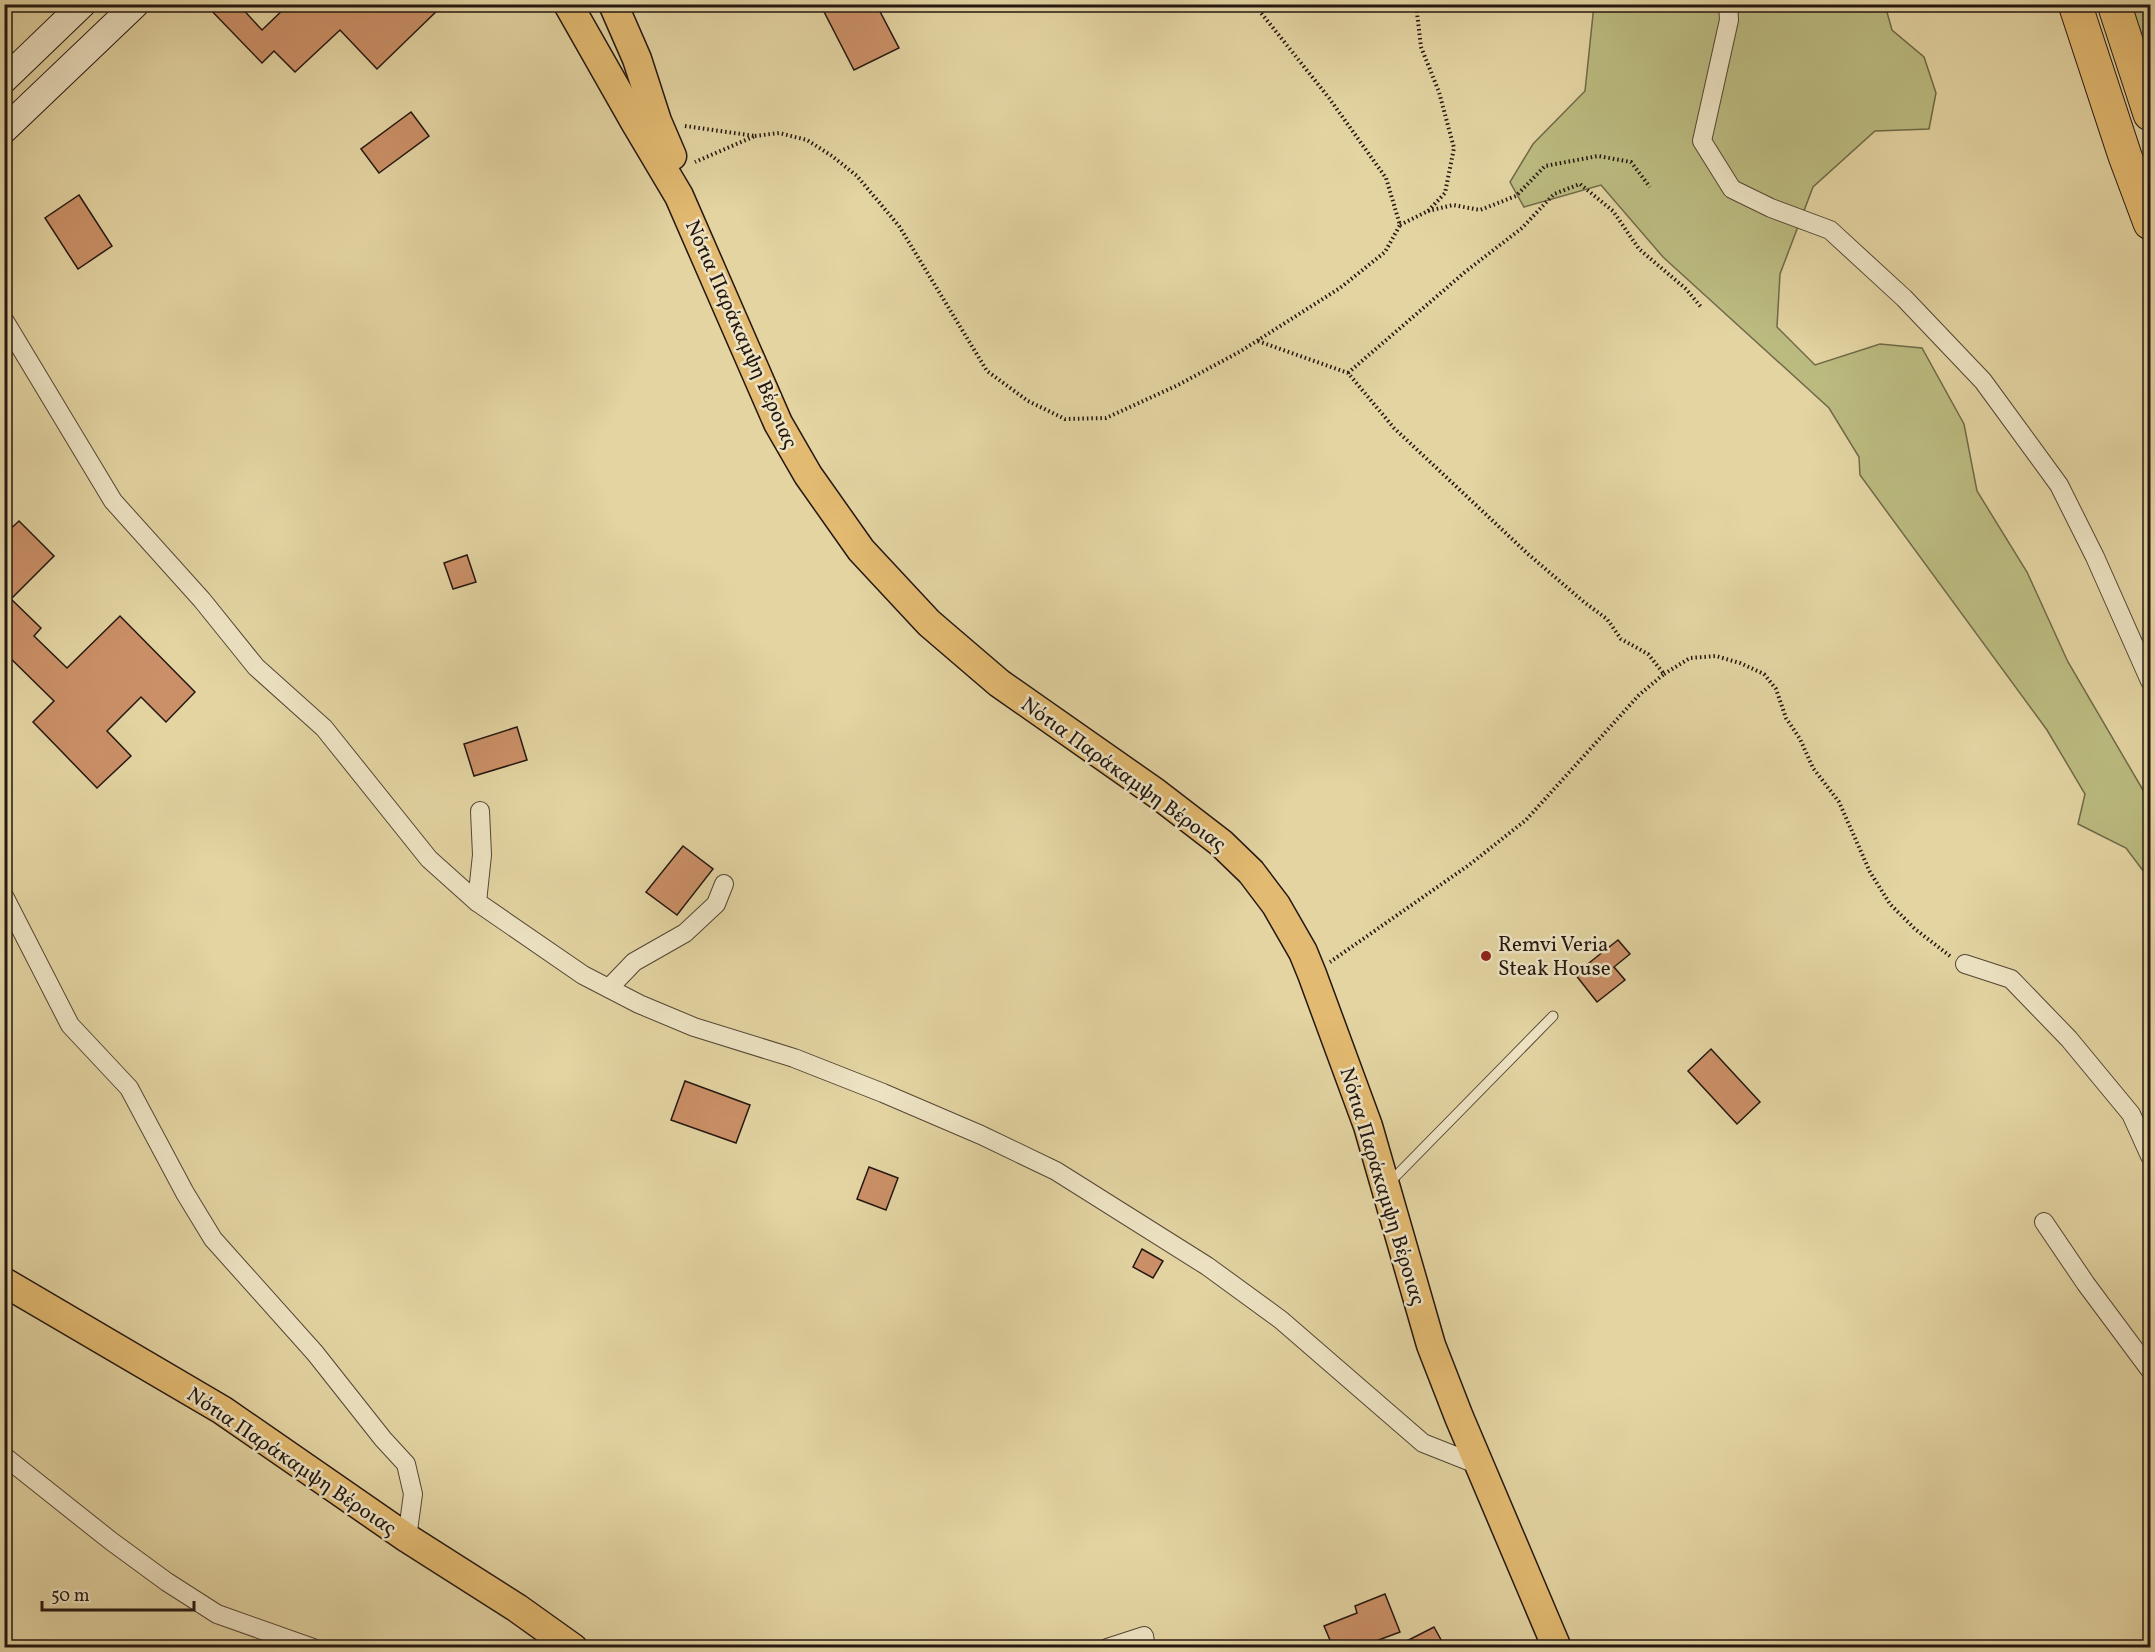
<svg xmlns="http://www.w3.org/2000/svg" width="2155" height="1652" font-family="Vollkorn,serif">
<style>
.green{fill:#bbbb80;stroke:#706948;stroke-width:1.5}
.building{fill:#cb9067;stroke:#241710;stroke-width:1.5}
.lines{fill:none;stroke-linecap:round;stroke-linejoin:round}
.lane-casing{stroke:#544634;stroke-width:11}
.street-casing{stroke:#544634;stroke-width:20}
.secondary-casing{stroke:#241710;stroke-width:28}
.primary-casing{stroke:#241710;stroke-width:31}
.highway-casing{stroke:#241710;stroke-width:35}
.path{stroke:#241710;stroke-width:4;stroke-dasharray:1.5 3;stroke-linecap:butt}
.lane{stroke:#ede3c3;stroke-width:9}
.street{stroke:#ede3c3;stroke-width:18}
.secondary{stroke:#ede3c3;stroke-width:26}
.primary{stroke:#e2ba71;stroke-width:28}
.highway{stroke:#e2ba71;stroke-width:33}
.poi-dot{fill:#8f2418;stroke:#ede3c3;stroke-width:2}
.labels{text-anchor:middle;stroke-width:5;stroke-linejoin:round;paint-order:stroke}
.street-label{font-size:21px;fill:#241710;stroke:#ede3c3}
.poi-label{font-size:21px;fill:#241710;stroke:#ede3c3;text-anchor:start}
</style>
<rect width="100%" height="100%" fill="#e3d4a2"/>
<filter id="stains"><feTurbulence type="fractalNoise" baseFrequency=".00333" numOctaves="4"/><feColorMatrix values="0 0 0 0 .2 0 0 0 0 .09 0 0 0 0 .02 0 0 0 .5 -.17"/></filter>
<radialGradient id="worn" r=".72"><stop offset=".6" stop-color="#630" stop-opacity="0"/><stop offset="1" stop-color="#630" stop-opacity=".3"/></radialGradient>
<g class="green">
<polygon points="1594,5 1885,5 1892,30 1924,57 1936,93 1929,129 1875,131 1813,187 1780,274 1777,327 1815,365 1880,344 1922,348 1964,424 1977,491 2027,572 2068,662 2150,802 2150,880 2126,848 2078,824 2085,794 2047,730 1860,475 1859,457 1829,408 1663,257 1601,185 1524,207 1510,182 1533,144 1585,91"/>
<polygon points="2124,5 2150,5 2150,85"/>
</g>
<g class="building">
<polygon points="205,4 238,4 262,30 289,4 444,4 377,69 340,30 295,72 274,51 262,63"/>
<polygon points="820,4 876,4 899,48 854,70"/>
<polygon points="411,112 429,136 379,173 361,149"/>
<polygon points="79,195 112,246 78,269 45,218"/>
<polygon points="19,521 54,556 11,599 41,628 34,636 67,668 120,616 195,692 166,722 141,697 107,731 131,756 97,788 33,722 54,701 4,652 4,535"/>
<polygon points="467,555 476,582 453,589 444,563"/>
<polygon points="517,727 527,760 474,776 464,744"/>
<polygon points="683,846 713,869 677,915 646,892"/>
<polygon points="1618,940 1630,954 1614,967 1625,980 1597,1002 1575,974"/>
<polygon points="1711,1049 1760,1102 1737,1124 1688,1071"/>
<polygon points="685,1081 750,1105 736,1143 671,1120"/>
<polygon points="869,1167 898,1178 886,1210 857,1199"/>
<polygon points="1142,1249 1163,1261 1153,1278 1133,1267"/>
<polygon points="1385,1594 1400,1632 1360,1647 1333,1647 1324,1626 1357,1613 1355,1606"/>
<polygon points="1434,1627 1445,1647 1395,1647"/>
</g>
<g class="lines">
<defs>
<polyline id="lane" points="1390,1182 1553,1016"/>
<g id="street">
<polyline points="1728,4 1729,20 1702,141 1732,189 1771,208 1830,230 1904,298 1983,381 2059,485 2095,557 2150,681"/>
<polyline points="4,320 113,501 202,600 256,667 324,728 429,859 477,902 583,975 639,1004 694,1027 794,1058 883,1093 981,1135 1056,1171 1207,1266 1281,1320 1423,1443 1481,1466"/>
<polyline points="4,896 70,1025 129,1088 185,1193 213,1239 315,1353 383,1439 406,1464 413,1494 407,1538"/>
<polyline points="477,902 482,855 480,811"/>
<polyline points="1965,964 2011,979 2069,1039 2131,1114 2150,1156"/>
<polyline points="609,988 634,962 685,933 716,904 724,884"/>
<polyline points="2044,1222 2086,1284 2150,1370"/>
<polyline points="4,1456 111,1541 167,1582 217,1614 313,1648"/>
<polyline points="1107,1648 1144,1636 1146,1648"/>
</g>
<g id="secondary">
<polyline points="4,80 83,4"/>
<polyline points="4,130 136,4"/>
</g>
<g id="primary">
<polyline points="568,4 635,122 679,196 778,423 808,475 861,550 929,623 999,683 1156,793 1221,843 1251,872 1276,905 1303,952 1312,974 1368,1126 1431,1345 1459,1417 1557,1648"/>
<polyline points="613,4 637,59 657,121 672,156"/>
<polyline points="4,1282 222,1410 407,1538 517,1608 573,1648"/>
</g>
<g id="highway">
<polyline points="2075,4 2125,156 2150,223"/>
<polyline points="2114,4 2150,114"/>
</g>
</defs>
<use href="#lane" class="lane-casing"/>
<use href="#street" class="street-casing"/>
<use href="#secondary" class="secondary-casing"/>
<use href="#primary" class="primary-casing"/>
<use href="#highway" class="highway-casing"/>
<g class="path">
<polyline points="685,126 755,136 695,162"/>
<polyline points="755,136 779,133 807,140 832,156 857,176 899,226 987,371 1028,401 1065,419 1106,418 1178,385 1241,351 1340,288 1385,252 1400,225 1386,178 1329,98 1254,4"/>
<polyline points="1428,211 1453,205 1480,210 1516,196 1545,166 1598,156 1631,162 1650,187"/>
<polyline points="1400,225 1428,211 1445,193 1454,148 1439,92 1421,47 1416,4"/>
<polyline points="1258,341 1348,373 1394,428 1528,554 1584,602 1607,619 1621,639 1648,654 1664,674 1639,695 1526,820 1469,865 1330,962"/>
<polyline points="1348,373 1465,272 1522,228 1554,194 1580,184 1613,211 1639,249 1686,289 1701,307"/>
<polyline points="1664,674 1690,658 1716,656 1740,663 1764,674 1776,689 1786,718 1800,739 1813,768 1839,802 1870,872 1890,904 1915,929 1950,956"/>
</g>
<use href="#lane" class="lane"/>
<use href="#street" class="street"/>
<use href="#secondary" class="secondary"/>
<use href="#primary" class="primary"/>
<use href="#highway" class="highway"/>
</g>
<circle class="poi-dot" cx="1486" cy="956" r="6"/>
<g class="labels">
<g class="street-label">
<text transform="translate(742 334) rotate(66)" y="7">Νότια Παράκαμψη Βέροιας</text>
<text transform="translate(1124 774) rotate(36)" y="7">Νότια Παράκαμψη Βέροιας</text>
<text transform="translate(1383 1186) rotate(73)" y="7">Νότια Παράκαμψη Βέροιας</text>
<text transform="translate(292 1461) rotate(34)" y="7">Νότια Παράκαμψη Βέροιας</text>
</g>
<g class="poi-label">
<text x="1498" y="951">Remvi Veria<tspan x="1498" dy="24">Steak House</tspan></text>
</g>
</g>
<rect width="2155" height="1652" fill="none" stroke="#e3d4a2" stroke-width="24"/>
<rect x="6" y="6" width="2143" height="1640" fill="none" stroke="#241710" stroke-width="3"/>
<rect x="12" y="12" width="2131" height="1628" fill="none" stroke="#241710" stroke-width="1.5"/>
<path d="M42 1601v9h152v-9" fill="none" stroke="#241710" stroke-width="3"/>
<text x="51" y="1601" font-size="18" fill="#241710" stroke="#ede3c3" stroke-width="4.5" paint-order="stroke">50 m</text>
<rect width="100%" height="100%" filter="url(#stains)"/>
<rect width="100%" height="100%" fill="url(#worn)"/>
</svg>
